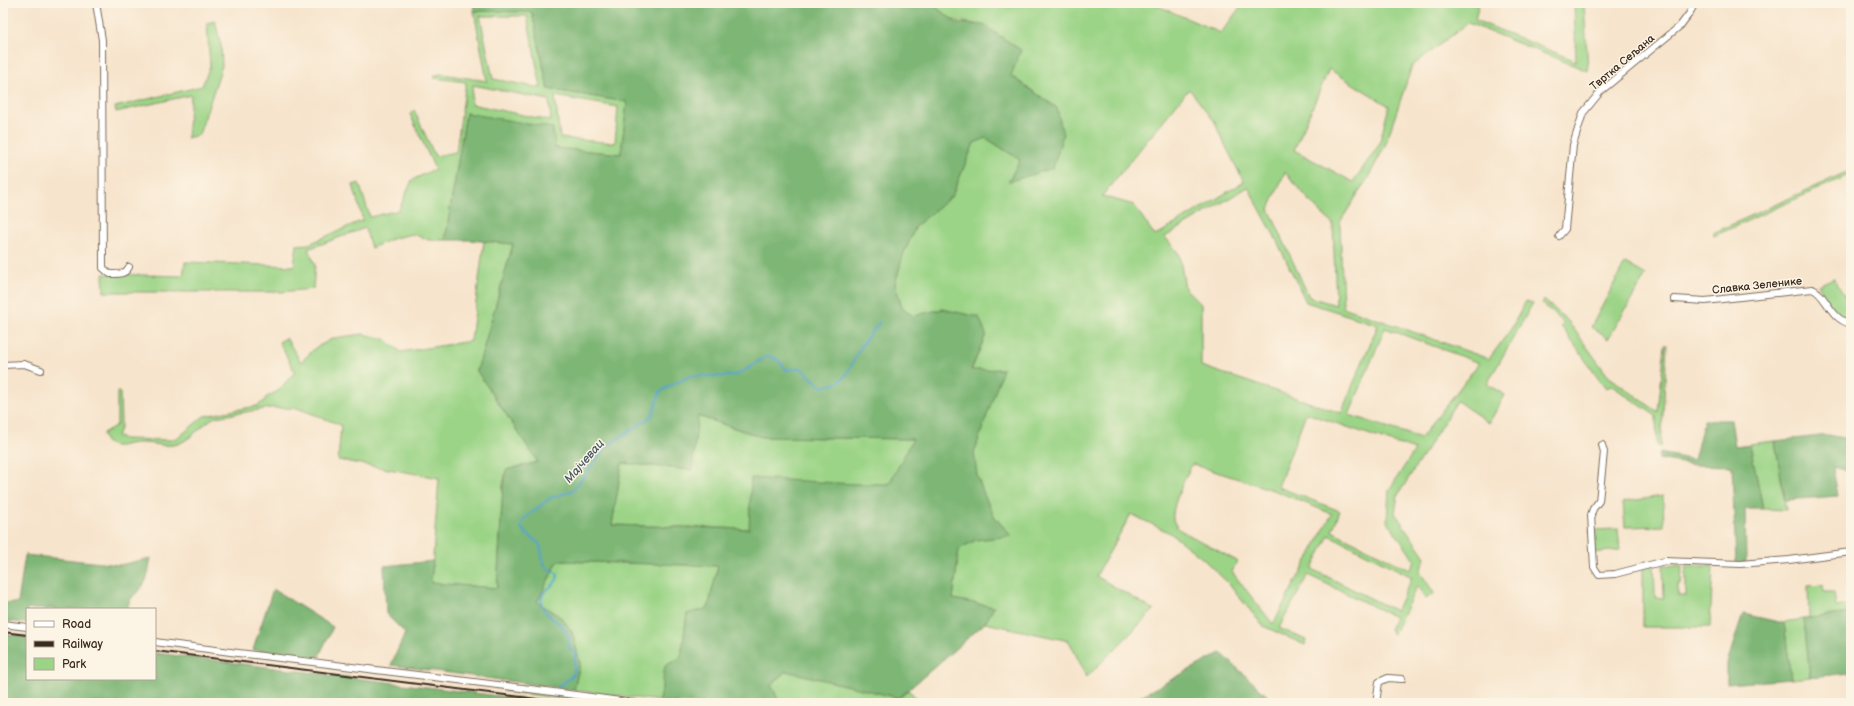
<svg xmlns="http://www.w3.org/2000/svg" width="1854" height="706" font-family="'Balsamiq Sans',sans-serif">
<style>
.green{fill:#9cd487;stroke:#6c7f52;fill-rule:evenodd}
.forest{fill:#7db674;stroke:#5c7049;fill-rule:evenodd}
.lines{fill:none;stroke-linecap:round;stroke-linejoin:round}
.stream{stroke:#57a3cf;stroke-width:2}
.street-casing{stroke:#7d6b5b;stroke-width:8}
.street{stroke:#fff;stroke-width:6}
.rail{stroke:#3b2a1e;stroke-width:2}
.labels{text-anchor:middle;stroke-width:3;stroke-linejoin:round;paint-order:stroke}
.street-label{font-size:11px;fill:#3b2a1e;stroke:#fcf5e5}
.water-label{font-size:12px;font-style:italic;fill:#465a65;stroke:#fcf5e5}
</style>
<rect width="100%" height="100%" fill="#fcf5e5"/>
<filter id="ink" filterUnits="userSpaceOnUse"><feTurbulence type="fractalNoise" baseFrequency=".025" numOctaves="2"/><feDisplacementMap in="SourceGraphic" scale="8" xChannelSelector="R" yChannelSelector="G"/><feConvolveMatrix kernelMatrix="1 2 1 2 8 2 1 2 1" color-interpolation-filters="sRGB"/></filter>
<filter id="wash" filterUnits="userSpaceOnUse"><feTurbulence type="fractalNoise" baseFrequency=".012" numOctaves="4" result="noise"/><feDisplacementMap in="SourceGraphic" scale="16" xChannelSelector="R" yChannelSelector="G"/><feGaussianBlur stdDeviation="0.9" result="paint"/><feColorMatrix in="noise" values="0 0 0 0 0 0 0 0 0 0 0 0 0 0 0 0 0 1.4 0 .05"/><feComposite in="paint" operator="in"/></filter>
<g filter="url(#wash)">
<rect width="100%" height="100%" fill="#f7e4cc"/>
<g class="green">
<path d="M 930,3 L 1151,3 L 1221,33 L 1243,3 L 1479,3 L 1475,20 L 1576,61 L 1574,3 L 1584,3 L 1588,71 L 1468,23 L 1412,66 L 1385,146 L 1368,178 L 1340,222 L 1343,307 L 1489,359 L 1511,329 L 1526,301 L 1533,303 L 1487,384 L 1505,395 L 1489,423 L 1457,401 L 1398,495 L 1395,513 L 1425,557 L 1420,572 L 1434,593 L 1426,599 L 1417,586 L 1393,635 L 1390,630 L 1395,617 L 1308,575 L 1279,628 L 1306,640 L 1305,645 L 1263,626 L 1227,582 L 1202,558 L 1170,533 L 1131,514 L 1096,576 L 1154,610 L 1087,677 L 1069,641 L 985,623 L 994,607 L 953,599 L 959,549 L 976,540 L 1010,535 L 994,516 L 985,497 L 977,476 L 974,453 L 1002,369 L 971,371 L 986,334 L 943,309 L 913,316 L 902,308 L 895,284 L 903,255 L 916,226 L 952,196 L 974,143 L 986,138 L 1020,160 L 1009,182 L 1057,108 L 1011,76 L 980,25 L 953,20 ZM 1329,69 L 1389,106 L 1379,145 L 1353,182 L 1294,150 ZM 1189,89 L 1215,122 L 1220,135 L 1244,182 L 1155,236 L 1134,205 L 1102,196 ZM 1285,172 L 1317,209 L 1333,224 L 1336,305 L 1309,297 L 1269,209 ZM 1248,187 L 1274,235 L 1306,302 L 1378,325 L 1341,413 L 1201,366 L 1201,304 L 1185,288 L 1179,254 L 1165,237 ZM 1385,328 L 1479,363 L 1421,438 L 1349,415 ZM 1306,413 L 1415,450 L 1389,490 L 1387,521 L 1415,561 L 1410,570 L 1332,531 L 1340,511 L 1278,487 ZM 1192,464 L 1276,491 L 1332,514 L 1273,624 L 1232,572 L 1237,561 L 1180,530 C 1176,526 1172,521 1173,514 C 1174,501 1186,476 1192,464 ZM 1329,535 L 1412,577 L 1396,611 L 1312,569 Z"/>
<path d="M 474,11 L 532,12 L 548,89 L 627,102 L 621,154 L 555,148 L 466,113 L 445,240 L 429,240 L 413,234 L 394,238 L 371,248 L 365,228 L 308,249 L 315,264 L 313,289 L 280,292 L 104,292 L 103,274 L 183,276 L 185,262 L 294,266 L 297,245 L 309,244 L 363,220 L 353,185 L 359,183 L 370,217 L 399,210 L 412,180 L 435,169 L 410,114 L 414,110 L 435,156 L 456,152 L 466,82 L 434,78 L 434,75 L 442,74 L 487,81 ZM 480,16 L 527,16 L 541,88 L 493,79 ZM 473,85 L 549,100 L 551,121 L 471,104 ZM 555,96 L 618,107 L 615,143 L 560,138 Z"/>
<polygon points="215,21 221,45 222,66 199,135 187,138 191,95 116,112 115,107 202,86 210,66 207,23"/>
<polygon points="1851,170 1851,174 1714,236 1713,233"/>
<path d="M 484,241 L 513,244 L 477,371 L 538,462 L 506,470 L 503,487 L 497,588 L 431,583 L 439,478 L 338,460 L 341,425 L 297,408 L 270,408 L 215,417 C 202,424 192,439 178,444 C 165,448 151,442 138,443 C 130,443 121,447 114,446 C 107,445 103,439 103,433 L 117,425 L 117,392 L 120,392 L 121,426 L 117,436 L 124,439 L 170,440 L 179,437 L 204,416 L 257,406 L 266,400 L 265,398 L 278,391 L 295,372 L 279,342 L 286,338 L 301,362 L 315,348 L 334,338 L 363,334 L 385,339 L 401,352 L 471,341 Z"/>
<polygon points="1625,263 1646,275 1608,339 1591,327"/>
<path d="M 1834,278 L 1847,301 L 1851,300 L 1851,320 C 1833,319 1827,297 1818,285 Z"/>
<polygon points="1544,300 1568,321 1608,376 1658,412 1665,345 1667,345 1661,447 1657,445 1656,416 1612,386 1605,388 1561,326 1564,323 1542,303"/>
<polygon points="697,416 762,437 914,439 889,484 855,484 750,529 612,525 622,463 692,470"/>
<polygon points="1775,441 1786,510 1763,509 1750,444"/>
<polygon points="1663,496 1664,526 1625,527 1623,502"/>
<polygon points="1618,529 1620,550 1592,553 1590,530"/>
<polygon points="558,561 718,566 708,609 687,614 681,657 665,666 660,701 574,690 580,663 572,632 537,602"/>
<polygon points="1654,564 1655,597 1664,598 1663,565 1682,566 1681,584 1678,584 1678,596 1686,596 1686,566 1713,566 1710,627 1643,627 1643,567"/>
<polygon points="1823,585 1824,592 1834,592 1836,607 1851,604 1848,586 1851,585 1851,613 1809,618 1808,586"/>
<polygon points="1804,619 1810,677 1791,679 1784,622"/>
<polygon points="786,671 899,698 908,690 923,703 780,703 771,685"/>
<polygon points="512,687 632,703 596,703 503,691"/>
</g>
<g class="forest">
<path d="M 473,3 L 930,3 L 957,23 L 984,25 L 1021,50 L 1011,76 L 1057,108 L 1063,135 L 1053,168 L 1008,182 L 1020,160 L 986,138 L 974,143 L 952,196 L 916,226 L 903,255 L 895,284 L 902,308 L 913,316 L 943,309 L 979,317 L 986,334 L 971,370 L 1003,369 L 974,453 L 977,476 L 985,497 L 994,516 L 1011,536 L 976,540 L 959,549 L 953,599 L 994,607 L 985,623 L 899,698 L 786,671 L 771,685 L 780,703 L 680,703 L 660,701 L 665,666 L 681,657 L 687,614 L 708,608 L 718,566 L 558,561 L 537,602 L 562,618 L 572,632 L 580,663 L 574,690 L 391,665 L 405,633 L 386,614 L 384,566 L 433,561 L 431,583 L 497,588 L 503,487 L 506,470 L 538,462 L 477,371 L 513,244 L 470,240 L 445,240 L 466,113 L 553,128 L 555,148 L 621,154 L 627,102 L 548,89 L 532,12 L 474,11 ZM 698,416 L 762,437 L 913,439 L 889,484 L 855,484 L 751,478 L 749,529 L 612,525 L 622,463 L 692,470 Z"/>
<polygon points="1704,420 1731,420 1735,446 1750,444 1763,509 1745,509 1746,562 1736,563 1732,466 1694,465 1659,459 1660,453 1694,460"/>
<polygon points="1829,435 1843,438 1851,443 1851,472 1833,467 1838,496 1785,500 1775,441"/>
<path d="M 25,555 L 120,565 L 151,558 C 149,565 149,574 146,580 C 142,592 127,596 128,609 L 27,609 L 27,623 L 3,621 L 3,603 L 18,603 Z"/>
<polygon points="273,589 333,627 318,658 253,650"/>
<polygon points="1851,613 1851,673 1810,677 1804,619"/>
<polygon points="1743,614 1779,622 1784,622 1791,679 1727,684 1727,663"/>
<polygon points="3,634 27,637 27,679 155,679 155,653 555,703 3,703"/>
<polygon points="1221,653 1275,703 1138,703 1135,699"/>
</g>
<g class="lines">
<path class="stream" d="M 553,697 L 557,688 L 574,674 L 575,653 L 568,646 C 576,625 541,620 541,600 C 542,588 558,587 558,574 C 554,571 547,570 545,565 C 541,559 543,551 539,544 C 533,536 525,536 521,527 L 524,519 L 550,498 L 572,491 L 607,446 L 652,416 L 660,392 C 670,386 682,378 694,376 C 707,374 724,379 737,374 C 749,370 757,361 768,356 L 777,359 L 787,370 L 801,368 L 822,387 C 848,383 847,372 858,352 C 864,341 872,331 880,322"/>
</g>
</g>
<g filter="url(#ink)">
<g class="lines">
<defs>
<g id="street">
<path d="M 96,3 L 102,40 L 103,268 L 110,274 C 118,274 125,275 129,267"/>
<polyline points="1559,236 1565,229 1573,145 1583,113 1601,91 1680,26 1689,14 1695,3"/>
<path d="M 1674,299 L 1705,301 L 1812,289 C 1826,293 1829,319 1851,324"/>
<polyline points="3,365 24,364 41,370"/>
<polyline points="1602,445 1604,452 1599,501 1593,509 1591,515 1594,567 1599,575 1615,574 1665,561 1740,564 1789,560 1851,552"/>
<polyline points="3,624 27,627"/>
<path d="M 155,642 C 314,664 474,680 633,703"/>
<polyline points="1376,703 1379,682 1388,678 1402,679"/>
</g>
</defs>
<use href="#street" class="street-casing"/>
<use href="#street" class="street"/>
<g class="rail">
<polyline points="3,632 27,635"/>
<polyline points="155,651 568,703"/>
</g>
</g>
</g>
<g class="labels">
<g class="street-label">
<text transform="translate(1622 62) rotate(-40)" y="4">Твртка Сељана</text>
<text transform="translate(1757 285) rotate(-6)" y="4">Славка Зеленике</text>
</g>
<g class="water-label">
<text transform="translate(584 461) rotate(-49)" y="4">Мајчевац</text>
</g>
</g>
<rect width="1854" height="706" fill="none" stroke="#fcf5e5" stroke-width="16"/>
<rect x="26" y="608" width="130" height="72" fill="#fcf5e5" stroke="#afa495"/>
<rect x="34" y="621" width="20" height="6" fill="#ffffff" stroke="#afa495"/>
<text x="62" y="628" font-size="12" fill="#3b2a1e">Road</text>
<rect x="34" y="641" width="20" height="6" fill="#3b2a1e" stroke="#afa495"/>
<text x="62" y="648" font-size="12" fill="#3b2a1e">Railway</text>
<rect x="34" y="658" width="20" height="12" fill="#9cd487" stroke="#afa495"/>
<text x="62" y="668" font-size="12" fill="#3b2a1e">Park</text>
</svg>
